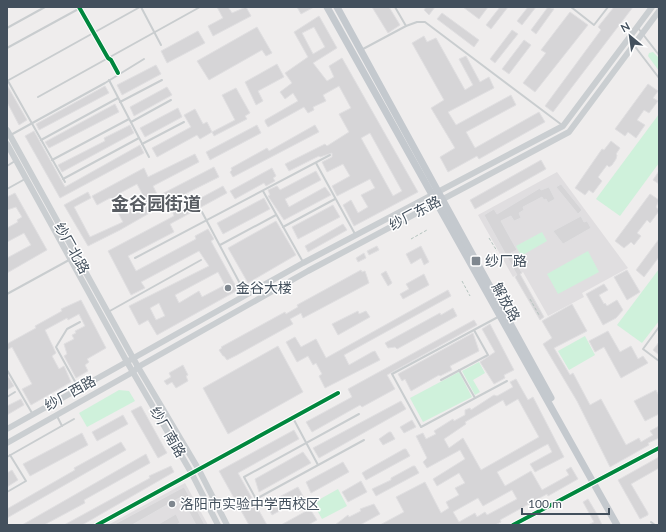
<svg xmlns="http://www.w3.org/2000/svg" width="666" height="532" font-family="Lato,'Noto Sans SC',sans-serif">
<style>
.education{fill:#e0dee0}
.green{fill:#cff1db}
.building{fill:#d6d5d7;stroke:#e0dfe1;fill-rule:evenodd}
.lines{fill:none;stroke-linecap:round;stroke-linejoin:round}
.path{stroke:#b5c4bf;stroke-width:1;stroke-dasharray:3 2;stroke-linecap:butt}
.service{stroke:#c9cdcf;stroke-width:2}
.minor{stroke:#c9cdcf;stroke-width:4.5}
.tertiary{stroke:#c9cdcf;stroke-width:5.5}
.secondary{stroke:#caced1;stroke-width:6}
.primary{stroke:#c4c9ce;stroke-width:7}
.cycleway-casing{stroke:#fff;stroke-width:6}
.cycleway{stroke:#00873e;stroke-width:4}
.poi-dot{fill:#7f878f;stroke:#fff;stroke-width:1.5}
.labels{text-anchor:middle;stroke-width:3;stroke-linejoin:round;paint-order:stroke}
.street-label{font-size:14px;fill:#43505d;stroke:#fff}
.poi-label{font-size:14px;fill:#43505d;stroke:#fff;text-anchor:start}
.district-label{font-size:18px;font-weight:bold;fill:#595d63;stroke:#fff}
</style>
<rect width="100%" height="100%" fill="#efeded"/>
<g class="education">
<polygon points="557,172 628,268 582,293 584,297 548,316 523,272 513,277 478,215"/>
<polygon points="185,483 208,525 108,525"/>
</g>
<g class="green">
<polygon points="653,52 659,58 659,71 648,56 649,53"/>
<polygon points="659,114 659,163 620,216 596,199"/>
<polygon points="542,232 547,241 521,256 516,246"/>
<polygon points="588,251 599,272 558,294 547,274"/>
<polygon points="659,269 659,321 642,343 617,325"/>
<polygon points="585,336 595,355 569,370 558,351"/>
<polygon points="479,362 485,373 473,380 480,392 475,395 462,371"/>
<polygon points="459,372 472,397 423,422 410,398"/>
<polygon points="119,390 129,391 135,401 87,427 79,413"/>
<polygon points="338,489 347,506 322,519 313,503"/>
</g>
<g class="building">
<polygon points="217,7 228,7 232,13 246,7 251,16 213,36 208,26 223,18"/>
<polygon points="297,7 314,7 301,14"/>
<polygon points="372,7 389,7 400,25 388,33"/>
<polygon points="426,7 435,7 429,15 424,10"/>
<polygon points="463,7 488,7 479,19"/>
<polygon points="500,7 508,7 491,29 486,25"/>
<polygon points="528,7 536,7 522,25 517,21"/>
<polygon points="548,7 554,9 536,34 531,30"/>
<polygon points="614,7 633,7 553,112 545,106 601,30 598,27"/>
<polygon points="570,12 588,25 535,92 523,83 546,53 541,50"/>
<polygon points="442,13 479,40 474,47 437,19"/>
<path d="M 319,16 L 337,48 L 313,63 L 327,81 L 334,77 L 329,66 L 342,58 L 418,192 L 354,226 L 343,205 L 351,200 L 358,213 L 368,207 L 361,195 L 375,188 L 370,179 L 337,196 L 332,186 L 350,176 L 343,164 L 327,172 L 322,162 L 332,157 L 332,153 L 320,157 L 319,156 L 289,171 L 285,164 L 325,144 L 327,146 L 349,132 L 339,114 L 351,108 L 339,86 L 323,95 L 326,101 L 313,107 L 314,110 L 308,113 L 304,107 L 268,127 L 265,122 L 265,120 L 298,101 L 293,93 L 285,99 L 280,92 L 292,83 L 285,73 L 308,57 L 294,32 ZM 314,27 L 325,47 L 313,54 L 302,33 ZM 370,133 L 402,191 L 393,196 L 361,138 Z"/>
<polygon points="257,27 272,53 266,56 262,50 209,80 197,61"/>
<polygon points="512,30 518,34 495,63 490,59"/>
<polygon points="198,31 205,43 167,63 161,51"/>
<polygon points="424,36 427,42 436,38 465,90 473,85 459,59 466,56 480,82 489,77 494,88 448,112 456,125 511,95 516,105 466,132 475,148 539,112 545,122 479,159 477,156 448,172 440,157 455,148 431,108 444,100 412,43"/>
<polygon points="524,40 531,45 509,74 502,69"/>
<polygon points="277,64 284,77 258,91 263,101 256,105 245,82"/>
<polygon points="156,65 161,74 122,95 117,85"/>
<polygon points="648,84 658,91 653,98 658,101 649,113 644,110 637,120 645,125 636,138 628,132 625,136 615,129"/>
<polygon points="7,85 27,120 19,125 7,102"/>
<polygon points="105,86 109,93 39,130 36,124"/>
<polygon points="167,87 172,95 134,116 130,107"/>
<polygon points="236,88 250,113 245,116 247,119 214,136 212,132 235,120 222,95"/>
<polygon points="115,104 119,112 49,148 45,142"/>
<polygon points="178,108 182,117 145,137 140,128"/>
<polygon points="195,109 203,124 207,122 212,132 200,139 197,135 157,157 152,148 191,127 184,115"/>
<polygon points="130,125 134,133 62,172 58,165 105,141 104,138"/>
<polygon points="257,125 261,133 210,160 206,152"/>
<polygon points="315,125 319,132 233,177 230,172 232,170 231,168 267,148 269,151"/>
<polygon points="34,131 65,187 140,145 144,153 60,198 25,136"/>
<polygon points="611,141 620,148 616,154 617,155 616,159 612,165 609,167 607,165 598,177 602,181 593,193 589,190 585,195 575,188 602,149 604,150"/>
<path d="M 195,154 L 199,162 L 153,186 L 158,196 L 214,167 L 219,177 L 167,203 L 120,230 L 88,246 L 64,205 L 88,192 L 91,198 L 74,207 L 90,237 L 123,222 L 110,198 L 97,205 L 92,196 L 144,168 L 148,177 ZM 137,184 L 146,201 L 129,210 L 120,193 Z"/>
<polygon points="541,160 546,169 475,209 470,200"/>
<polygon points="272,168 276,176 273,178 275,181 266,186 264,183 235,199 230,191"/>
<polygon points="316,171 321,180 285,199 289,207 325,187 331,195 284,220 268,196 270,195 268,190 277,186 280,190"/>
<polygon points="659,171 659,184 653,180"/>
<polygon points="561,184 582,210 578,214 556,187"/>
<path d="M 223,186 L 227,193 L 170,224 L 174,232 L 128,256 L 136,271 L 196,239 L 195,236 L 208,229 L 214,239 L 211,241 L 238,290 L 157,335 L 148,320 L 139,325 L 129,306 L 209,266 L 199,251 L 141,282 L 145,288 L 131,295 L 108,251 L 174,216 L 173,213 ZM 218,272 L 225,285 L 202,297 L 199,291 L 179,303 L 175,295 ZM 159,303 L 165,316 L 156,320 L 150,308 Z"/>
<polygon points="549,187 555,199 548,203 546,199 544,200 542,197 523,207 524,210 519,213 521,218 514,221 511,216 501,221 517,250 511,253 522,273 520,274 544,317 540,320 515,277 517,275 484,215 494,209 497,214 540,188 541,190"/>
<polygon points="15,193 47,250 7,273 7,258 31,245 24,233 7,242 7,228 18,222 17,220 22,217 16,207 7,210 7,197"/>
<polygon points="650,194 659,200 656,207 659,211 650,223 647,220 637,233 641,236 634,245 631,242 624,248 615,241"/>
<polygon points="264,198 270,209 223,234 217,223"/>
<polygon points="333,205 340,217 298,239 292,227"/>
<polygon points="581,216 584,222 587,221 591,228 563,244 553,231"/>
<polygon points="276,221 296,255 248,283 228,248"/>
<polygon points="343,224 347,230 308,252 305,246"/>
<polygon points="659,239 659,257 644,277 636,270"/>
<polygon points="377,246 379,250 369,255 367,251"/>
<polygon points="421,246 429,262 424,265 421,258 411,264 406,254"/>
<polygon points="364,253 366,258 358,262 356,258"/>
<polygon points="361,270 362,272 365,271 369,283 303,318 301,313 290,319 293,324 237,355 227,360 224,356 223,356 219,350 222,348 221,347 285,312 286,314 298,307 297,305"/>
<polygon points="627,270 640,292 627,300 614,277"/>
<polygon points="386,271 392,283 388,286 381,274"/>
<polygon points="424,274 429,285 403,299 400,294 409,289 406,284"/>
<polygon points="604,284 608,290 599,295 604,304 605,303 607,306 617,300 623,310 616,318 603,325 586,294"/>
<polygon points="448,290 451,296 344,355 349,365 372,352 375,351 380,360 325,388 319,376 322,374 316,363 313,365 308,356 297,362 286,342 295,337 301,347 316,339 326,358"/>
<polygon points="81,300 106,348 87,359 89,362 85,365 88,371 76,378 64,356 67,354 64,344 74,339 72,335 76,333 75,331 85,326 79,314 68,320 67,318 45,330 56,353 52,356 59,369 64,366 71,382 31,405 22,389 32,384 12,347 7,350 7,344 36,328 35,326 62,311 61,309"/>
<polygon points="572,304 587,331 554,348 570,375 573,373 590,405 601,399 626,445 639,438 641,442 653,435 650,431 659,426 659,438 648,443 649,445 610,467 577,401 543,344 552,338 542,321"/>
<polygon points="453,308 457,316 397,349 395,347 388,348 385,343 440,313 441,315"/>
<polygon points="358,311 359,314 366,311 370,317 338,335 332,324"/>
<polygon points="474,320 477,325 387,375 395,389 362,407 360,405 312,432 306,422 352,397 348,389"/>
<polygon points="490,324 514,370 504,375 505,378 494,384 480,362 495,352 482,329"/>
<polygon points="608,331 620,352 631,346 638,359 643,356 648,363 621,378 604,347 595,352 589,341"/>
<polygon points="473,333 479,351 450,366 452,370 440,376 439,375 411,391 405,379 402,381 398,374"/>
<polygon points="659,342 659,355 653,350"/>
<polygon points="278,346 303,392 228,434 203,388"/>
<polygon points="183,365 188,375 186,376 188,381 176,388 172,382 167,385 164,381 171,377 169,373"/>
<polygon points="7,375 14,386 7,390"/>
<path d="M 516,379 L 528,400 L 533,397 L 564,457 L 535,472 L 530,464 L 552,452 L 548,444 L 544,446 L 497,472 L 505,486 L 531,471 L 542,490 L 569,475 L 566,470 L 571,467 L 578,479 L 548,496 L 547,494 L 500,520 L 501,522 L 495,525 L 380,525 L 404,512 L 396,497 L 425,482 L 441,513 L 449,508 L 446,502 L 459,495 L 455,488 L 465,483 L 459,473 L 437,486 L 433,479 L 465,459 L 460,450 L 427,468 L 423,462 L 427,458 L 416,436 L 423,433 L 426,439 L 436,434 L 434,431 L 453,419 L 454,421 L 465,415 L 465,410 L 470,408 L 471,410 L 494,395 L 497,396 L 513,387 L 510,382 ZM 518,399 L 539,437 L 481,470 L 463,438 L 449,448 L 444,439 L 466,424 L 465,422 L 503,400 L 506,406 ZM 512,490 L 517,499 L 487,515 L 485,512 L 477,517 L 475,513 L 459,522 L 453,512 L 478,498 L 483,506 Z"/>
<polygon points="656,390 659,396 659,414 645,421 634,401"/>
<polygon points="21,399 24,405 7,415 7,406"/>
<polygon points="401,401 406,409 319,458 313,448"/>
<polygon points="141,406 167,453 158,458 131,411"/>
<polygon points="123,415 128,424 97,441 92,432"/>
<polygon points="412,420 416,427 404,433 400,427"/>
<polygon points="294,430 299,439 238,473 267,525 249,525 219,471"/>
<polygon points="389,432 391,432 395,439 383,445 379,439"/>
<polygon points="82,433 88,445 30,476 23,464"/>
<polygon points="121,442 126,450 7,518 7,509 75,470 74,468"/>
<polygon points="404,449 406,449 410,456 366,480 362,473 365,471"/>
<polygon points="303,452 311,463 259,492 255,479"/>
<polygon points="146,454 150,463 84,500 85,503 44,525 22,525"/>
<polygon points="659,457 659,468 631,484 648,513 648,515 640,519 618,480"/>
<polygon points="343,462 349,472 311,493 306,482"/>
<polygon points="171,466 174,472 96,517 82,525 64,525 150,478 149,476"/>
<polygon points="413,466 415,466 419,473 376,496 372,489 391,480 391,478"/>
<polygon points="12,470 18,480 7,487 7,473"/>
<polygon points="361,481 367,492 348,502 342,492"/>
<polygon points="184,487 205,525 196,525 181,497 132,525 113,525"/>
<polygon points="298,487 304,498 272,515 266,504"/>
<polygon points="588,499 597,514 602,525 588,525 594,522 583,502"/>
<polygon points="374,504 380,514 360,525 335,525 348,515 349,517 361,511 360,509"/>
<polygon points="310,509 317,520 308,525 281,525"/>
<polygon points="176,514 180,523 176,525 157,525"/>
</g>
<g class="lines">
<g class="path">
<polyline points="489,238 497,251"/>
<polyline points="411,239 427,230"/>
<polyline points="462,281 470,296"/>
<polyline points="530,299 539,315"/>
</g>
<g class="service">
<polyline points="7,7 8,7"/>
<polyline points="141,7 161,45"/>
<polyline points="571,7 594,25 608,7"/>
<polyline points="406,26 417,22 425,22 562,125"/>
<polyline points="7,28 45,7"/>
<polyline points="638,28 659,55"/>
<polyline points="630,40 659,78"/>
<polyline points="7,48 82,7"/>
<polyline points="363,49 406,26 395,7"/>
<polyline points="109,80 149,157"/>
<polyline points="7,81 140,7"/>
<polyline points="8,81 65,182"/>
<polyline points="38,97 200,7"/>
<polyline points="120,102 162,80"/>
<polyline points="131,122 171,100"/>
<polyline points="7,137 105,83 144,59"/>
<polyline points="41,140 118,98"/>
<polyline points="142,144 184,122"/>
<polyline points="52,160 129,119"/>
<polyline points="316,163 355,234"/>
<polyline points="7,166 15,161"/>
<polyline points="63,179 139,138"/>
<polyline points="7,189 25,179"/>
<polyline points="263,191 303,262"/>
<polyline points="202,212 245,293"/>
<polyline points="283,227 335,199"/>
<polyline points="220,245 276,215"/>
<polyline points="135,258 330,155"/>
<polyline points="7,294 69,260"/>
<polyline points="108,312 201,260"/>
<polyline points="498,317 392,374 421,427 507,381"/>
<polyline points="659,327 643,349 659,361"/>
<polyline points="7,370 32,413"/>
<polyline points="459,370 475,398"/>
<polyline points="441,380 488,355 474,330"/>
<polyline points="78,387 56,347 67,329 80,322"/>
<polyline points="7,397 15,392"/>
<polyline points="359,414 244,477 256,499 364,440"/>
<polyline points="57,416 62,426"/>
<polyline points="293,418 318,465"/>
<polyline points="7,457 74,419"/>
<polyline points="7,492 26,481 10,455"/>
<polyline points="651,522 655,525"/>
</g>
<g class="minor">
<polyline points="79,7 108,58 111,60 118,73"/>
<polyline points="97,525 338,393"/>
</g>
<polyline class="tertiary" points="513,525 659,448"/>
<g class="secondary">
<polyline points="7,130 138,367 199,470 227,525"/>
<polyline points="7,144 127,362 192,474 218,525"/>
<polyline points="7,429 303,263 563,126 652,7"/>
<polyline points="7,443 133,372 138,367 308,271 569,132 659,11"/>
</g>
<g class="primary">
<polyline points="327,7 617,525"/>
<polyline points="337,7 551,398"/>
</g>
<defs>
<g id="cycleway">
<polyline points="79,7 108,58 111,60 118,73"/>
<polyline points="97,525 338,393"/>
<polyline points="513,525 659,448"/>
</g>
</defs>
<use href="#cycleway" class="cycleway-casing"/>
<use href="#cycleway" class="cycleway"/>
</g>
<g class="poi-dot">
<rect x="471" y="256" width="10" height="10" rx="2"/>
<circle cx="228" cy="288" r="4"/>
<circle cx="172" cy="504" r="4"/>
</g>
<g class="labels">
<g class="street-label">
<text transform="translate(415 213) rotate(-28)" y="5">纱厂东路</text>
<text transform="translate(72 248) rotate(61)" y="5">纱厂北路</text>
<text transform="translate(506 302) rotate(61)" y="5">解放路</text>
<text transform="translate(70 393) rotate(-29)" y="5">纱厂西路</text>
<text transform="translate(168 432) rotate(60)" y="5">纱厂南路</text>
</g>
<g class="poi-label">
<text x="485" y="266">纱厂路</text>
<text x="236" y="293">金谷大楼</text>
<text x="180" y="509">洛阳市实验中学西校区</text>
</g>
<g class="district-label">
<text x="156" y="210">金谷园街道</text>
</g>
</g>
<rect width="666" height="532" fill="none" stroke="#43505d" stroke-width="16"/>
<g transform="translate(630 36) rotate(331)" stroke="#ffffff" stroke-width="3" paint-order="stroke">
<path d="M0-3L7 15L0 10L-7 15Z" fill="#43505d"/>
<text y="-6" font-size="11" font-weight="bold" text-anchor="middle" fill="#43505d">N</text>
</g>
<path d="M522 508v6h87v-6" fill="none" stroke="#43505d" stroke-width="2"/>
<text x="528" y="508" font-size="12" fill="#43505d" stroke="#ffffff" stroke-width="3" paint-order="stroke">100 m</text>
</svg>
